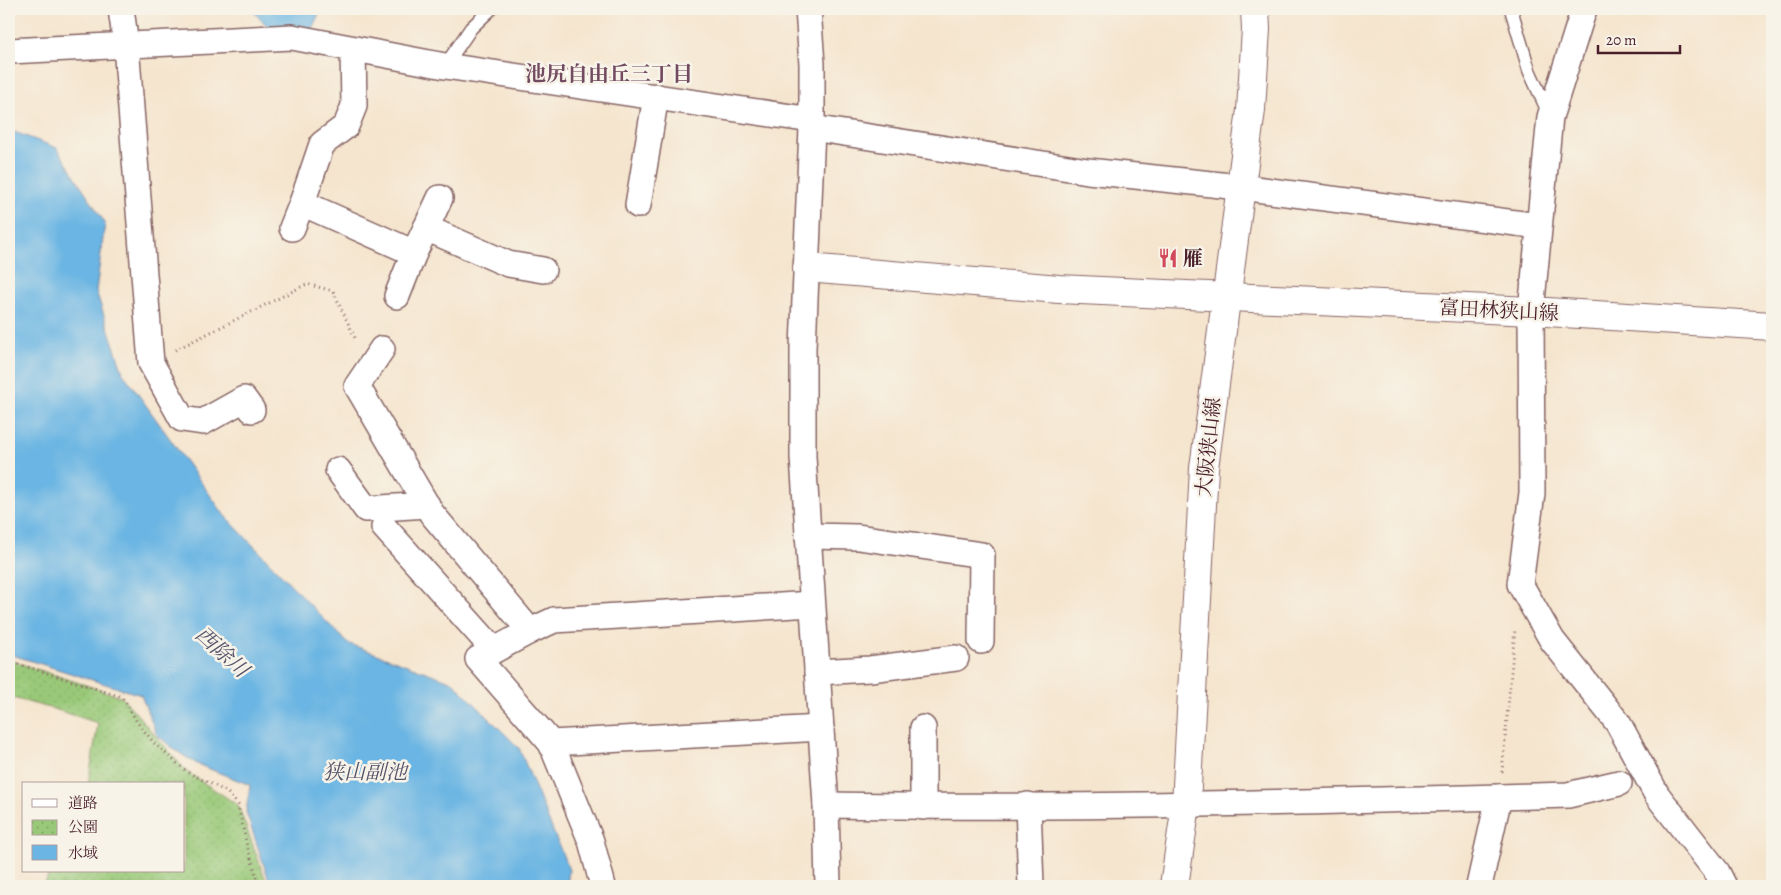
<svg xmlns="http://www.w3.org/2000/svg" width="1781" height="895" font-family="Alegreya,'Noto Serif JP',serif">
<style>
.park{fill:url(#park-dots);stroke:#727452}
.water{fill:#6ab5e3;stroke:#5a6a87}
.lines{fill:none;stroke-linecap:round;stroke-linejoin:round}
.lane-casing{stroke:#866464;stroke-width:15}
.street-casing{stroke:#866464;stroke-width:28}
.secondary-casing{stroke:#866464;stroke-width:30}
.primary-casing{stroke:#866464;stroke-width:30}
.path{stroke:#866464;stroke-width:3;stroke-dasharray:1 4;stroke-linecap:butt}
.lane{stroke:#fff;stroke-width:12}
.street{stroke:#fff;stroke-width:25}
.secondary{stroke:#fff;stroke-width:28}
.primary{stroke:#fff;stroke-width:28}
.labels{text-anchor:middle;stroke-width:5;stroke-linejoin:round;paint-order:stroke}
.poi-label{font-size:20px;font-weight:bold;fill:#4a1f2b;stroke:#f7f3e8;text-anchor:start}
.street-label{font-size:20px;fill:#4a1f2b;stroke:#f7f3e8}
.neighbourhood-label{font-size:21px;font-weight:bold;fill:#734b61;stroke:#f7f3e8}
.water-label{font-size:21px;font-style:italic;fill:#55546b;stroke:#f7f3e8}
</style>
<defs>
<pattern id="park-dots" width="8" height="8" patternUnits="userSpaceOnUse" patternTransform="scale(1.25)"><rect width="8" height="8" fill="#99c978"/><path d="M2 2h.1M6 6h.1" fill="none" stroke="#85ac68" stroke-width="1.8" stroke-linecap="round"/></pattern>
</defs>
<rect width="100%" height="100%" fill="#f7f3e8"/>
<filter id="ink" filterUnits="userSpaceOnUse"><feTurbulence type="fractalNoise" baseFrequency=".02" numOctaves="2"/><feDisplacementMap in="SourceGraphic" scale="10" xChannelSelector="R" yChannelSelector="G"/><feConvolveMatrix kernelMatrix="1 2 1 2 8 2 1 2 1" color-interpolation-filters="sRGB"/></filter>
<filter id="wash" filterUnits="userSpaceOnUse"><feTurbulence type="fractalNoise" baseFrequency=".0096" numOctaves="4" result="noise"/><feDisplacementMap in="SourceGraphic" scale="20" xChannelSelector="R" yChannelSelector="G"/><feGaussianBlur stdDeviation="1.12" result="paint"/><feColorMatrix in="noise" values="0 0 0 0 0 0 0 0 0 0 0 0 0 0 0 0 0 1.4 0 .05"/><feComposite in="paint" operator="in"/></filter>
<g filter="url(#wash)">
<rect width="100%" height="100%" fill="#f5e5ce"/>
<polygon class="park" points="9,660 122,697 187,772 238,805 268,886 44,886 50,871 184,871 184,784 88,784 98,723 57,710 9,697"/>
<g class="water">
<polygon points="251,9 321,9 311,31 270,29"/>
<polygon points="9,130 57,148 105,223 96,291 123,373 225,516 347,643 453,682 519,748 569,870 567,886 271,886 246,812 250,785 197,764 175,750 157,735 141,695 9,654"/>
</g>
</g>
<g filter="url(#ink)">
<g class="lines">
<defs>
<g id="lane">
<polyline points="1511,9 1529,70 1549,114"/>
<polyline points="445,66 471,28 491,9"/>
</g>
<g id="street">
<polyline points="121,9 126,45 151,363 182,419 203,422 244,399 252,410"/>
<polyline points="808,9 812,64 812,128 803,348 803,457 826,805 828,886"/>
<polyline points="1584,9 1550,117 1531,311 1532,493 1520,584 1552,640 1618,723 1657,795 1717,872 1724,886"/>
<polyline points="353,49 354,106 346,126 322,144 302,203 414,253 426,228 508,264 543,270"/>
<polyline points="9,51 292,37 445,66 812,120"/>
<polyline points="812,128 1088,171 1240,187 1539,226"/>
<polyline points="638,205 656,96"/>
<polyline points="292,228 302,203"/>
<polyline points="426,228 440,198"/>
<polyline points="397,296 414,253"/>
<polyline points="382,349 357,386 432,514 530,631 554,620 812,604"/>
<polyline points="338,470 366,509 427,505"/>
<polyline points="384,527 494,650"/>
<polyline points="808,536 858,537 982,555 981,641"/>
<polyline points="530,631 478,659 551,743 591,841 603,886"/>
<polyline points="817,672 870,669 956,658"/>
<polyline points="551,743 821,728"/>
<path d="M 826,805 C 1050,809 1275,803 1499,797"/>
<polyline points="1028,805 1031,886"/>
<polyline points="923,807 923,728"/>
<polyline points="1479,886 1499,797 1568,795 1619,783"/>
</g>
<polyline id="secondary" points="807,268 1059,289 1531,311 1772,326"/>
<polyline id="primary" points="1174,886 1186,805 1204,468 1251,110 1256,29 1255,9"/>
</defs>
<use href="#lane" class="lane-casing"/>
<use href="#street" class="street-casing"/>
<use href="#secondary" class="secondary-casing"/>
<use href="#primary" class="primary-casing"/>
<g class="path">
<polyline points="175,350 307,284 333,291 356,340"/>
<polyline points="9,661 122,697 137,722 155,744 187,772 227,792 238,805 247,846 260,886"/>
<polyline points="1502,772 1515,629"/>
</g>
<use href="#lane" class="lane"/>
<use href="#street" class="street"/>
<use href="#secondary" class="secondary"/>
<use href="#primary" class="primary"/>
</g>
</g>
<defs>
<symbol id="restaurant-bare" viewBox="-9 -9 18 18"><path d="M-5-6h1v4h1v-4h1v4h1v-4h1v5L-1.5 .5V6h-2V.5L-5-1ZM5-6V6H3V1.5H1.5Q1.5-4 5-6Z" fill="#d1495b" stroke="#f7f3e8" stroke-width="2.5" paint-order="stroke"/></symbol>
</defs>
<g fill-rule="evenodd">
<use href="#restaurant-bare" x="1154" y="244" width="28" height="28"/>
</g>
<g class="labels">
<g class="poi-label">
<text x="1183" y="265">雁</text>
</g>
<g class="street-label">
<text transform="translate(1499 310) rotate(3)" y="7">富田林狭山線</text>
<text transform="translate(1208 447) rotate(-84)" y="7">大阪狭山線</text>
</g>
<g class="neighbourhood-label">
<text x="609" y="81">池尻自由丘三丁目</text>
</g>
<g class="water-label">
<text transform="translate(222 652) rotate(42)" y="7">西除川</text>
<text x="365" y="779">狭山副池</text>
</g>
</g>
<rect width="1781" height="895" fill="none" stroke="#f7f3e8" stroke-width="30"/>
<rect x="22" y="782" width="162" height="90" fill="#f7f3e8" stroke="#b29e9c"/>
<rect x="32" y="799" width="25" height="8" fill="#ffffff" stroke="#b29e9c"/>
<text x="68" y="808" font-size="15" fill="#4a1f2b">道路</text>
<rect x="32" y="820" width="25" height="15" fill="url(#park-dots)" stroke="#b29e9c"/>
<text x="68" y="832" font-size="15" fill="#4a1f2b">公園</text>
<rect x="32" y="845" width="25" height="15" fill="#6ab5e3" stroke="#b29e9c"/>
<text x="68" y="858" font-size="15" fill="#4a1f2b">水域</text>
<path d="M1598 45v8h82v-8" fill="none" stroke="#4a1f2b" stroke-width="2.5"/>
<text x="1606" y="45" font-size="15" fill="#4a1f2b" stroke="#f7f3e8" stroke-width="4" paint-order="stroke">20 m</text>
</svg>
